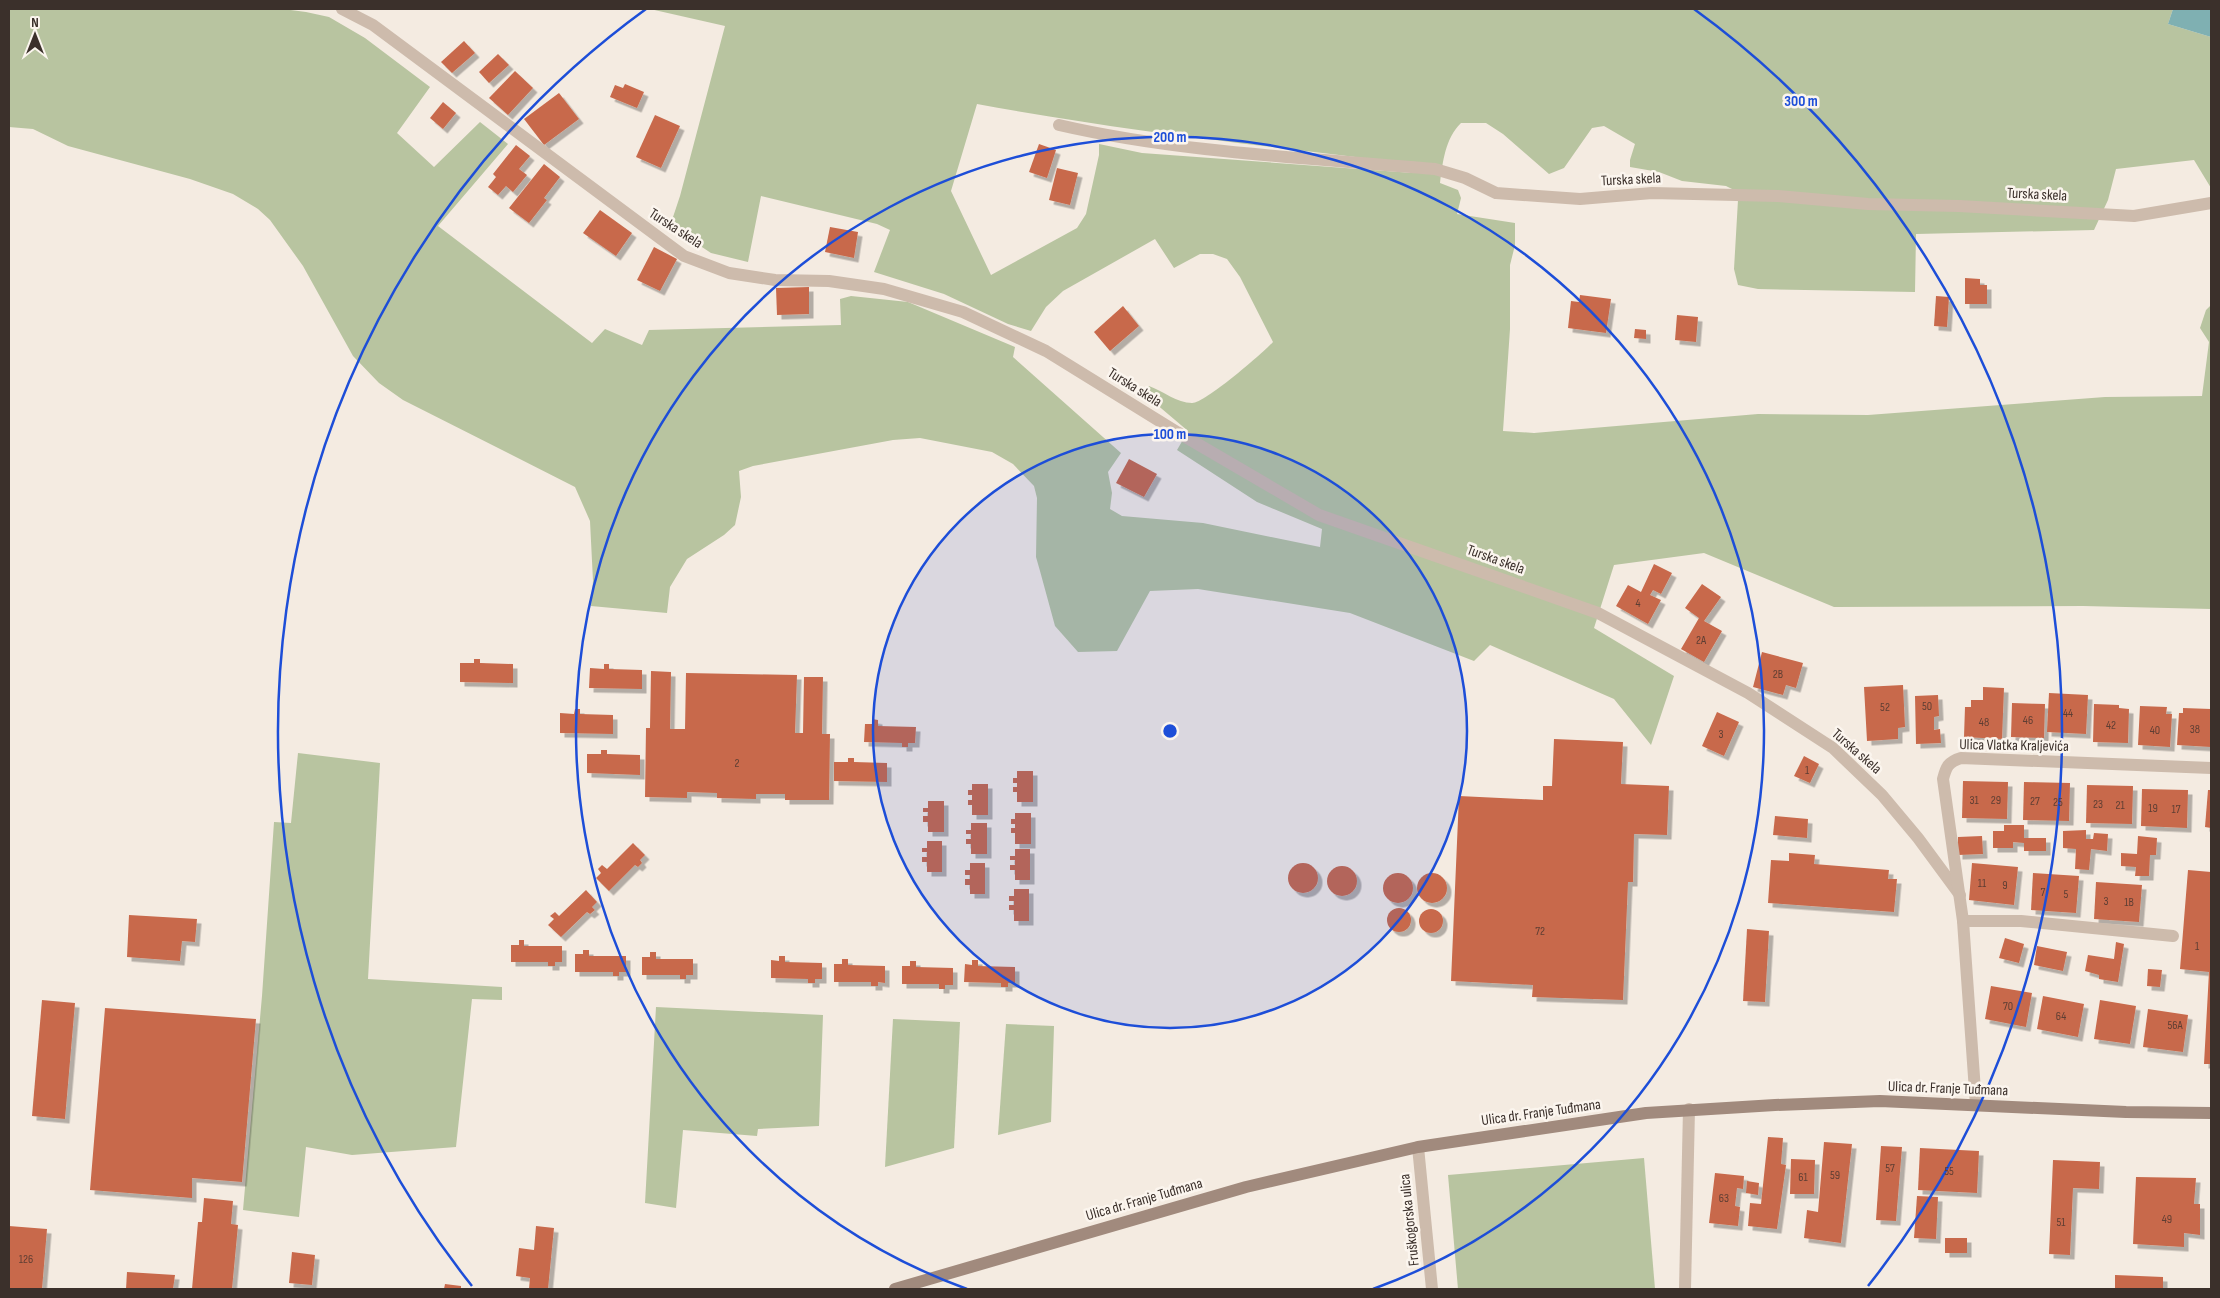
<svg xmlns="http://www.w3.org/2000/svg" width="2220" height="1298" font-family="'Sofia Sans Condensed',sans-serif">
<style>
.green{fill:#b8c4a0;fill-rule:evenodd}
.water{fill:#7fb0b2}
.building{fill:#c8694b;filter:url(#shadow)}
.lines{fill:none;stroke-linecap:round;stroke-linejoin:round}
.street{stroke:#cdbbac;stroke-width:12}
.secondary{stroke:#a18a7d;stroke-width:12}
.ring{fill:none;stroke:#1d4ed8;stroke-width:2.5}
.labels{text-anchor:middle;stroke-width:5;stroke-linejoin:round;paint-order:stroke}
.number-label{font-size:12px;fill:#5e3e33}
.street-label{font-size:15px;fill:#3b302b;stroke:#fbf5ee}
.centre{fill:#1d4ed8;stroke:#fbf5ee;stroke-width:2.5}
.ring-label{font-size:15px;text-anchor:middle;font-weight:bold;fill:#1d4ed8;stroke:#fbf5ee;stroke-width:5;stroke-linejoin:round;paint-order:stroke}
</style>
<defs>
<filter id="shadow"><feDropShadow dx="4.5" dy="4.5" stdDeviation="0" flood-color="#0004"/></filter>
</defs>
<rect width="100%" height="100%" fill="#f4ebe1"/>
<g class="green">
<path d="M 9,9 L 283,9 L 306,12 L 329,17 L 365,38 L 430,87 L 397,133 L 434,167 L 480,122 L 508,144 L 438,226 L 592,343 L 605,329 L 642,345 L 649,330 L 841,325 L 840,299 L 851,296 L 908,302 L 1015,347 L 1013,357 L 1121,453 L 1108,472 L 1112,493 L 1110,509 L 1122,516 L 1203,523 L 1320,547 L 1322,529 L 1257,502 L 1177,450 L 1188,431 L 1142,392 L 1149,386 C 1163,391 1177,403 1192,403 C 1204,404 1263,353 1273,342 L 1240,277 L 1227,259 L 1213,254 L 1200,254 L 1174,268 L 1155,239 L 1063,291 L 1046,307 L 1031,331 L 1008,324 L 944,294 L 874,272 L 890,230 L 877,224 L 761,196 L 748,262 L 711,253 L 670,226 L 680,196 L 725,26 L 650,9 L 2173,9 L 2168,24 L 2211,37 L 2211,188 L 2194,160 L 2116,169 L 2108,200 L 2094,230 L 1916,234 L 1915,292 L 1758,289 L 1738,285 L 1734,269 L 1738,200 L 1736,191 L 1726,186 L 1682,181 L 1659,172 L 1630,167 L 1630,160 L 1635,144 L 1604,126 L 1592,128 L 1564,168 L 1549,174 L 1503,134 L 1486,123 L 1461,123 C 1445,139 1443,161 1440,183 L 1458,190 L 1461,198 L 1457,214 L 1515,223 L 1515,245 L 1510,265 L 1510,329 L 1503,431 L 1534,433 L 1758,414 L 1868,415 L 2105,397 L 2202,396 L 2209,342 L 2200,328 L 2206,310 L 2211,305 L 2211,609 L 2083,606 L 1834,607 L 1704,553 L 1614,565 L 1594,628 L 1674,676 L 1651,745 L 1614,699 L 1490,645 L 1474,661 L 1350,613 L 1198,589 L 1150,591 L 1117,651 L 1078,652 L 1055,626 L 1040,571 L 1036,557 L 1037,498 L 1034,486 L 1013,464 L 992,452 L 920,438 L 893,440 L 753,466 L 739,471 L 741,497 L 735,525 L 724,535 L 687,559 L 670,587 L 667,613 L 591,606 L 593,581 L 590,521 L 575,487 L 403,400 L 379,383 L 353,356 L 303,266 L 270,220 L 258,209 L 233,194 L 190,179 L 68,146 L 33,129 L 9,127 ZM 977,104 C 1121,131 1267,146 1412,164 L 1413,173 L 1142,153 L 1099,144 L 1099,155 L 1086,214 L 1077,228 L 991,275 L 951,191 Z"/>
<polygon points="298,753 380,763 368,979 502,987 502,1000 472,999 456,1147 352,1155 306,1147 299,1217 243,1210 262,996 274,822 291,823"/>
<polygon points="656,1007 823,1015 819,1126 758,1129 757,1136 683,1130 676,1208 645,1203"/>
<polygon points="893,1019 960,1022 954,1148 885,1167"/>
<polygon points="1006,1024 1054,1026 1051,1122 998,1135"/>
<polygon points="1644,1158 1655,1289 1458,1289 1448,1175"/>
</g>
<polygon class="water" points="2173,9 2211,9 2211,37 2168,24"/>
<g class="building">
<polygon points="464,41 475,53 452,73 441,62"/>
<polygon points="498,54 509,65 489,83 479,72"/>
<polygon points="515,71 533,88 508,115 489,98"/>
<polygon points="625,84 644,92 637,108 610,97 615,85 623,88"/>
<polygon points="559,93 579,119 544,145 524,119"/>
<polygon points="443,102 456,113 443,129 430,118"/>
<polygon points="655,115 680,126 661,168 636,157"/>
<polygon points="1039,144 1056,150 1047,178 1029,172"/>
<polygon points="516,145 530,156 519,169 527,175 513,192 506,186 498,195 488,187 496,177 493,174"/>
<polygon points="544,164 560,177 544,198 547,200 529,223 509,208"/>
<polygon points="1057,168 1078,173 1070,205 1049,200"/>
<polygon points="600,210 632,233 616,256 583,233"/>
<polygon points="830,227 858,232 854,258 825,252"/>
<polygon points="654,247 677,259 660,291 637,280"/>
<polygon points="1965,278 1980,279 1980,285 1987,285 1987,304 1965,304"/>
<polygon points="809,287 809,314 777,315 776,288"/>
<polygon points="1580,295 1611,299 1606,333 1568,328 1571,301 1579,302"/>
<polygon points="1936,296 1949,297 1947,327 1934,326"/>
<polygon points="1123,306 1139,326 1110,351 1094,332"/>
<polygon points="1677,315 1698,317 1696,342 1675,340"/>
<polygon points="1635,329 1646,330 1646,339 1634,338"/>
<polygon points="1129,459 1157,474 1144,497 1116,483"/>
<polygon points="1654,564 1672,573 1661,594 1653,590 1650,595 1661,600 1648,624 1616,606 1628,585 1641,592"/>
<polygon points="1702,584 1721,597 1704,621 1722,631 1704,662 1681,649 1699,618 1685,608"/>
<polygon points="1762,652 1803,663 1796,688 1786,685 1783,695 1753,687"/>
<polygon points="474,659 480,659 480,663 513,664 513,683 460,682 460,663 474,663"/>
<polygon points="604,664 609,664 609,669 642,670 642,689 589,688 590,668 604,669"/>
<polygon points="651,671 671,672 670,729 685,729 686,673 797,675 795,733 803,733 804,677 823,677 822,734 830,734 829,800 785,800 785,794 756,794 756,799 717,798 717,793 687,792 687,798 645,797 646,728 650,728"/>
<polygon points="1903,685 1905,727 1898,728 1898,739 1867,741 1864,687"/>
<polygon points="1983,687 2004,688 2002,739 1964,737 1965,707 1971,707 1971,700 1983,700"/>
<polygon points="2049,693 2088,695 2086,734 2047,732"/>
<polygon points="1938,695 1939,716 1934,717 1934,730 1940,729 1941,743 1916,744 1915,696"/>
<polygon points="2012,703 2045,704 2044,738 2011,737"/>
<polygon points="2094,704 2119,705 2119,708 2129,709 2128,743 2093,742"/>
<polygon points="2140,706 2167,707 2166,714 2172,714 2170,747 2138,745"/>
<polygon points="2183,708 2211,709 2211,747 2177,745 2179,713 2183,713"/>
<polygon points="575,709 580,709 580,714 613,715 613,734 560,733 560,713 574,714"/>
<polygon points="1717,712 1739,722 1724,756 1702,746"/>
<polygon points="872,719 878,720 878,726 916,727 915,743 908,743 908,747 902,747 902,743 864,742 865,724 872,724"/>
<polygon points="1554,739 1623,742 1621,784 1669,786 1667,835 1634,834 1633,882 1628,882 1623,1000 1532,997 1533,985 1451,981 1459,796 1543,800 1543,786 1552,786"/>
<polygon points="601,750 607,750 607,754 640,755 640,775 587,773 587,754 601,754"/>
<polygon points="1804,756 1819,764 1810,783 1794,776"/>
<polygon points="848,758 854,758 854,762 887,763 887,782 834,781 834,762 848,762"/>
<polygon points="1017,771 1033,771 1033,802 1017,802 1017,792 1013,792 1013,787 1017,787 1017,783 1013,783 1013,778 1017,778"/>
<polygon points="1963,781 2008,782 2007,819 1962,818"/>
<polygon points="2024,782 2070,783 2069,821 2023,820"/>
<polygon points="972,784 988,784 988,815 972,815 972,805 968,805 968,800 972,800 972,795 968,795 968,790 972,790"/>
<polygon points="2087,785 2133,786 2132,824 2086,823"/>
<polygon points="2142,789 2188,790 2187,828 2141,826"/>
<polygon points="2208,790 2211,790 2211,828 2205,827"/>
<polygon points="928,801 944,801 944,832 928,832 928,822 923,822 923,816 928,816 928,812 923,812 923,808 928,808"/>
<polygon points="1015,813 1031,813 1031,844 1015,844 1015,833 1011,833 1011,828 1015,828 1015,824 1011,824 1011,819 1015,819"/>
<polygon points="1775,816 1808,819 1807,838 1773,835"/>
<polygon points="971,823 987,823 987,854 971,854 971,844 966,844 966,839 971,839 971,834 966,834 966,830 971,830"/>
<polygon points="2004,825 2024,825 2024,838 2046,838 2046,851 2024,851 2024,843 2013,842 2013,848 1993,848 1993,831 2004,831"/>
<polygon points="2086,830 2086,839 2093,839 2094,833 2108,834 2107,851 2091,849 2089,870 2075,869 2076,849 2063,848 2063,831"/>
<polygon points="1982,836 1983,854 1958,855 1958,837"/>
<polygon points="2138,836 2157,838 2156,855 2150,855 2149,876 2135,876 2136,867 2121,866 2121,853 2137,854"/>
<polygon points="927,841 942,841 942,872 927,872 927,862 922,862 922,857 927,857 927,852 922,852 922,848 927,848"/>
<polygon points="633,843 645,855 640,860 642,863 638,867 635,865 609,891 596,878 601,873 598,869 602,865 607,869"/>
<polygon points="1015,849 1030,849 1030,880 1015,880 1015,870 1010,870 1010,865 1015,865 1015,860 1010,860 1010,856 1015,856"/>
<polygon points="1789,853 1815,855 1814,864 1889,870 1888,879 1897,879 1894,912 1768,903 1771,860 1789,861"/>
<circle cx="1303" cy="878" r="15"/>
<polygon points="970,863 985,863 985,894 970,894 970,885 965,885 965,879 970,879 970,875 965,875 965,870 970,870"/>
<polygon points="1972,863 2018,867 2014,905 1969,900"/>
<circle cx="1342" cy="881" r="15"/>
<polygon points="2188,870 2211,872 2211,1064 2204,1064 2209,972 2180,969"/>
<circle cx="1398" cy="888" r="15"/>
<circle cx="1432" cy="888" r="15"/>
<polygon points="2033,873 2079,876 2076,913 2031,910"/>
<polygon points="2096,882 2142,885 2139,922 2094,919"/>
<polygon points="1014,889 1029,889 1029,921 1014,921 1014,910 1009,910 1009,905 1014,905 1014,901 1009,901 1009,896 1014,896"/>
<polygon points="586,890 597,902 592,907 595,910 590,914 587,912 561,937 548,925 554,919 550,916 555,912 559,916"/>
<circle cx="1399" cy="920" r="12"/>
<circle cx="1431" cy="921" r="12"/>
<polygon points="129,915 197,919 195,942 182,941 180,961 127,957"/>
<polygon points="1747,929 1769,931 1765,1002 1743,1001"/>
<polygon points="2005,938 2024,944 2019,963 1999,958"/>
<polygon points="519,940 524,940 524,946 562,946 562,962 555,962 555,966 548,966 548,962 511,962 511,945 519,945"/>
<polygon points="2116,942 2124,944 2118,982 2099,979 2099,975 2085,971 2088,955 2114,959"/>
<polygon points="2037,946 2067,952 2063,971 2034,965"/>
<polygon points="583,950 589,950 589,956 626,956 626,972 619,972 619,976 613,976 613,972 575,972 575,954 583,954"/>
<polygon points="650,952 656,952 656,959 693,959 693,975 686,975 686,979 680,979 680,975 642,975 642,957 650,957"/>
<polygon points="779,956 785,956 785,962 822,963 822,979 815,979 815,983 808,983 808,979 771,978 771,960 779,961"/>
<polygon points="842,959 848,959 848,965 885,966 885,983 878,982 878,986 871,986 871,982 834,982 834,964 842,964"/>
<polygon points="972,960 978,960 978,966 1015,967 1015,983 1008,983 1008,987 1001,987 1001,983 964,982 965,964 972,965"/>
<polygon points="910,961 916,961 916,967 953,968 953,985 945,985 945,989 939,989 939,984 902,984 902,966 910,966"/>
<polygon points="2148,969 2162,970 2160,987 2147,986"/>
<polygon points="1991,986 2032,993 2026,1027 1985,1019"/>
<polygon points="2043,996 2084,1004 2078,1037 2037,1029"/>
<polygon points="42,1000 75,1003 65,1119 32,1116"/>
<polygon points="2100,1000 2136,1006 2130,1044 2094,1039"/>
<polygon points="105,1008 256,1019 242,1182 192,1178 192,1198 90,1190"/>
<polygon points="2148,1009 2188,1015 2183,1052 2143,1047"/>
<polygon points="1768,1137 1783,1138 1781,1164 1786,1165 1777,1229 1748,1226 1750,1203 1761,1204"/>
<polygon points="1824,1142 1852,1144 1841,1243 1804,1238 1807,1210 1818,1212"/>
<polygon points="1881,1146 1902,1147 1896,1221 1876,1220"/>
<polygon points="1920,1148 1979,1151 1977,1193 1918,1190"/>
<polygon points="1791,1159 1815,1160 1814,1194 1790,1194"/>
<polygon points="2053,1160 2100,1162 2099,1189 2073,1188 2070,1255 2049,1254"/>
<polygon points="1715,1173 1744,1176 1743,1189 1737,1188 1735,1206 1740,1207 1738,1226 1709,1223"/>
<polygon points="2136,1177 2196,1178 2194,1204 2200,1204 2200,1235 2184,1233 2184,1247 2133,1244"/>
<polygon points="1747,1181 1759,1183 1758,1195 1746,1193"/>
<polygon points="1917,1196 1938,1197 1936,1239 1914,1238"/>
<polygon points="204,1198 233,1201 231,1224 238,1225 232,1289 192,1289 198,1222 202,1222"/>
<polygon points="9,1226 47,1229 42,1289 9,1289"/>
<polygon points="536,1226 554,1228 548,1289 529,1289 530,1278 516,1276 519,1248 534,1250"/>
<rect x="1945" y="1238" width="22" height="15"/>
<polygon points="292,1252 315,1255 312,1285 289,1283"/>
<polygon points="127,1272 175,1275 173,1289 126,1289"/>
<polygon points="2115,1275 2163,1277 2163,1289 2115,1289"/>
<polygon points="445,1284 461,1286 461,1289 444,1289"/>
</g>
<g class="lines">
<g class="street">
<polyline points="342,9 373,25 684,256 729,273 775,280 829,281 884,289 963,312 1046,351 1177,432 1319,515 1598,613 1748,693 1833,748 1882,795 1918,838 1960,895"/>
<path d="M 1059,125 C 1180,153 1311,158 1435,169 L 1465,178 L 1496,193 L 1580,199 L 1652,193 L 1778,196 L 1868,204 L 1959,206 L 2134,216 L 2211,203"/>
<polyline points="1963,921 2021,921 2173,936"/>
<path d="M 1976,1105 L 1963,921 L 1943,779 C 1946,767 1948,762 1961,758 L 2211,768"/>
<polyline points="1418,1147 1432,1289"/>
<polyline points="1685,1289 1689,1109"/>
</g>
<polyline class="secondary" points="895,1289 1246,1187 1418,1147 1646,1113 1775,1105 1880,1101 2126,1112 2211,1113"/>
</g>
<circle cx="1170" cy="731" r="297" fill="#1d4ed8" fill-opacity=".12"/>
<g class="ring">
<circle cx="1170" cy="731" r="297"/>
<path d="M967 1289A594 594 0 1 1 1373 1289"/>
<path d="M472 1286A892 892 0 0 1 646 9M1694 9A892 892 0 0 1 1868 1286"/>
</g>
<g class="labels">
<g class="number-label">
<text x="1638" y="607">4</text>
<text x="1701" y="644">2A</text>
<text x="1778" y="678">2B</text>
<text x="1927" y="710">50</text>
<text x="1885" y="711">52</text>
<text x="2068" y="717">44</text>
<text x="2028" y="724">46</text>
<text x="1984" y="726">48</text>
<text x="2111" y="729">42</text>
<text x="2195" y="733">38</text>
<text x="2155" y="734">40</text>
<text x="1721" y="738">3</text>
<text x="737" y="767">2</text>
<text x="1807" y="774">1</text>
<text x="1974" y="804">31</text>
<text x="1996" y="804">29</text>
<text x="2035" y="805">27</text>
<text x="2058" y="806">25</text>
<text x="2098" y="808">23</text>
<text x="2120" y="809">21</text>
<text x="2153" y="812">19</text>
<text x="2176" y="813">17</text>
<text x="1982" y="887">11</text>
<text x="2005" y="889">9</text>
<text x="2043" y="896">7</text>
<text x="2066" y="898">5</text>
<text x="2106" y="905">3</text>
<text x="2129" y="906">1B</text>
<text x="1540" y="935">72</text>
<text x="2197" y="950">1</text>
<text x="2008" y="1010">70</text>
<text x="2061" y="1020">64</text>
<text x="2175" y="1029">56A</text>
<text x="1890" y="1172">57</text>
<text x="1949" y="1175">55</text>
<text x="1835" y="1179">59</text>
<text x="1803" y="1181">61</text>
<text x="1724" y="1202">63</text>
<text x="2167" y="1223">49</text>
<text x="2061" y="1226">51</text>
<text x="26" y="1263">126</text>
</g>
<g class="street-label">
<text transform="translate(1631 179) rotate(-3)" y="5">Turska skela</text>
<text transform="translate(2037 194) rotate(3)" y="5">Turska skela</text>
<text transform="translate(676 228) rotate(33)" y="5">Turska skela</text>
<text transform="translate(1135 387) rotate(32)" y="5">Turska skela</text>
<text transform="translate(1496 559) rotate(20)" y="5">Turska skela</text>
<text transform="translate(2014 745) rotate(1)" y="5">Ulica Vlatka Kraljevića</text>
<text transform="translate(1857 751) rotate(41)" y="5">Turska skela</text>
<text transform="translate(1948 1088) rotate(2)" y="5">Ulica dr. Franje Tuđmana</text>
<text transform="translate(1541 1112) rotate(-8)" y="5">Ulica dr. Franje Tuđmana</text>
<text transform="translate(1144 1199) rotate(-16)" y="5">Ulica dr. Franje Tuđmana</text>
<text transform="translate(1409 1220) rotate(-96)" y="5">Fruškogorska ulica</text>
</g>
</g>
<circle cx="1170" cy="731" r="8" class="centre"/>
<g class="ring-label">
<text x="1801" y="106">300 m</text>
<text x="1170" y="142">200 m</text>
<text x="1170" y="439">100 m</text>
</g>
<rect width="2220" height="1298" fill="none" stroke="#3b302b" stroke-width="20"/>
<g transform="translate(35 35)" stroke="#fbf5ee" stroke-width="4" paint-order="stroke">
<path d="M0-4L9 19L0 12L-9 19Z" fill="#3b302b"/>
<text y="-8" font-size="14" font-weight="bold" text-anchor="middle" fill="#3b302b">N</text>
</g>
</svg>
